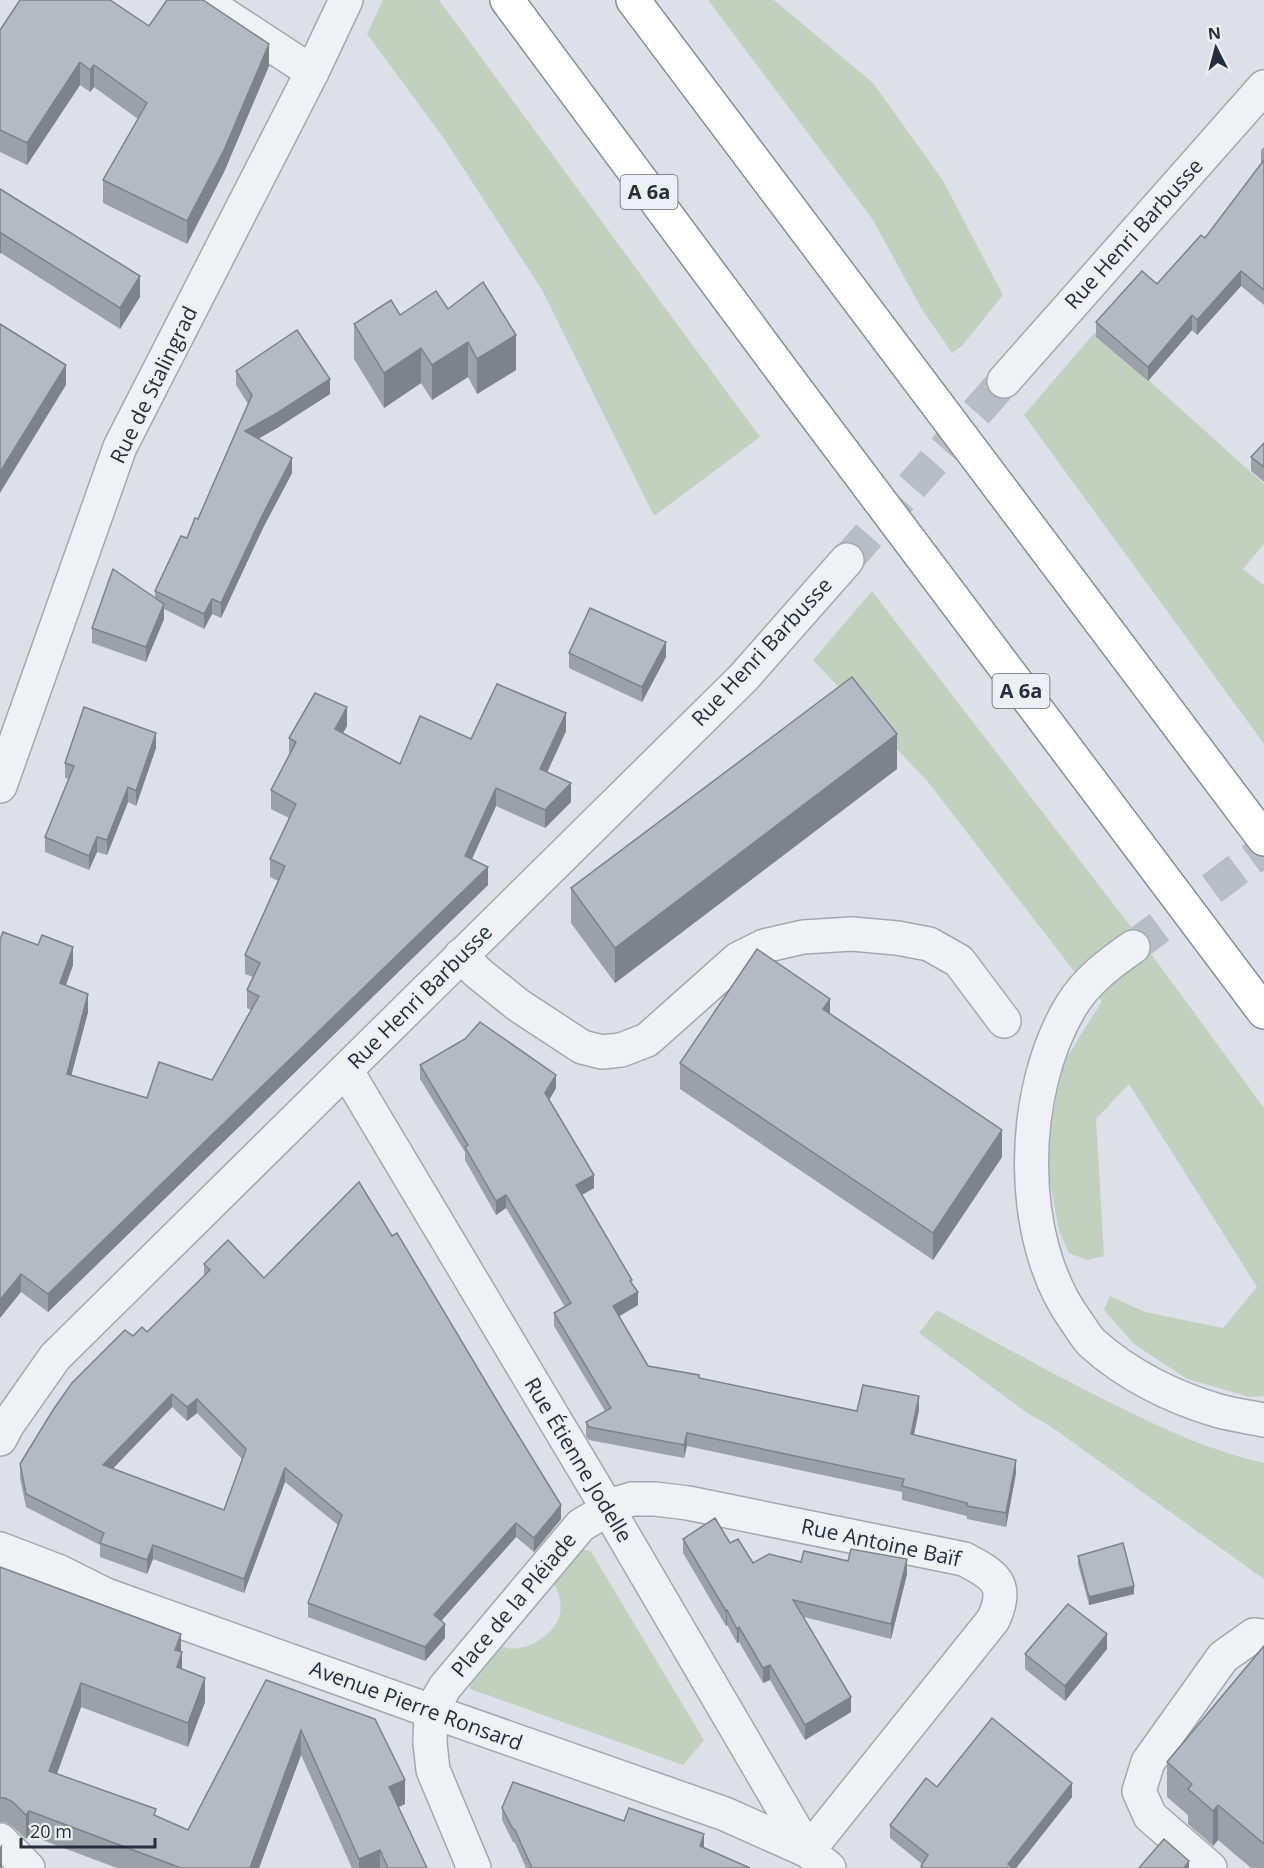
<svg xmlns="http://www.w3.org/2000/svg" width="1264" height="1868" font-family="'Open Sans',sans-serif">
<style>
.green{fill:#c2d1be}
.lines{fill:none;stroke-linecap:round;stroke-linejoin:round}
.minor-tunnel{stroke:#b8bdc5;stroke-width:33;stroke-dasharray:33 16;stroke-linecap:butt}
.minor-casing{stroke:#a2a8b1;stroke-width:36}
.highway-casing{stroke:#848e9e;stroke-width:36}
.minor{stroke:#f0f1f5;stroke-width:33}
.highway{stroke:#fff;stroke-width:33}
.wall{fill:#9ba0a9;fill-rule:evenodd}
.shaded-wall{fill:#7e8289}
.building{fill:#b4bac4;stroke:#7e8289;stroke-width:1.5;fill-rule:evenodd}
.labels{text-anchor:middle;stroke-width:4.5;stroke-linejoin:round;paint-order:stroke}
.shield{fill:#ecf0f5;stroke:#616875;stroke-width:1.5}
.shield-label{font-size:20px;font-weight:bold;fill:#262e3e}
.street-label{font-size:21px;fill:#262e3e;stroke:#ecf0f5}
</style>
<rect width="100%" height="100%" fill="#dde1e7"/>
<g class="green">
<polygon points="383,0 439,0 760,437 654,516 542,290 445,140 367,34"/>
<polygon points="708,0 774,0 873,83 942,179 1003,295 962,346 952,353 921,308 873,220"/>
<polygon points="1095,332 1264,484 1264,544 1243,569 1264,585 1264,744 1024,415"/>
<polygon points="872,591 1138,936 1264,1108 1264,1396 1250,1397 1187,1379 1134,1344 1104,1310 1110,1296 1145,1312 1223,1328 1257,1287 1129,1084 1096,1119 1104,1256 1087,1260 1069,1253 1059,1231 1048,1172 1052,1119 1064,1062 1102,1001 1080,979 928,782 813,660"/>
<path d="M 937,1310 C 1005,1347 1073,1386 1144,1419 C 1182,1437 1223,1454 1264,1463 L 1264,1579 L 1050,1426 L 1027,1413 L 919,1333 Z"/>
<path d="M 582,1549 L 590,1551 L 593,1555 L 704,1740 L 683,1765 L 470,1689 L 469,1681 L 499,1645 C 518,1656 547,1640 557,1622 C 564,1608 560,1593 552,1581 Z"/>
</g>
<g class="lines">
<g class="minor-tunnel">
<polyline points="847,560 1004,381"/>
<polyline points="1133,947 1264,850"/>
</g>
<defs>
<g id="minor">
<polyline points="202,0 312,72"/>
<polyline points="1004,381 1264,87"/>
<polyline points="0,786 120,447 312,72 346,0"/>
<path d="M 1133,947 C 1110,963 1086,981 1071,1006 C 1019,1092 1016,1239 1076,1321 C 1081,1328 1086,1337 1092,1343 C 1127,1375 1174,1398 1219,1411 C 1234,1415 1249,1417 1264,1420"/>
<polyline points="461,955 477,972 518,1005 582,1047 602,1052 621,1050 647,1040 738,959 764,946 803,937 852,934 897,938 929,944 959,961 1004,1021"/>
<polyline points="346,1070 608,1509 808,1851"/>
<polyline points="0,1439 8,1424 55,1357 744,677 847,560"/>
<polyline points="0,1549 60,1572 106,1595 431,1711 725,1814 808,1851 829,1868"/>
<polyline points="0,1840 28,1868"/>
<path d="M 474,1868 L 433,1770 L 430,1743 L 431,1711 L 445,1687 L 581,1525 L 619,1503 L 632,1499 L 655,1499 L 688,1503 L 964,1559 C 995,1575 1010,1584 993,1620 L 808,1851"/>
<polyline points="1210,1868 1150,1816 1139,1791 1148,1762 1223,1657 1254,1635 1264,1636"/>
</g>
<g id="highway">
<polyline points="507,0 792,384 1264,1012"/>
<polyline points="633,0 1264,839"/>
</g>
</defs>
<use href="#minor" class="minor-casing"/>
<use href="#highway" class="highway-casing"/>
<use href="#minor" class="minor"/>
<use href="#highway" class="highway"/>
</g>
<g class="wall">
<polygon points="149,26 269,66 224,172 187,244 103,203 103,180 138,119 94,87 90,92 80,85 27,165 0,152 0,30"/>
<polygon points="1264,147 1264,305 1241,286 1197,335 1192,330 1148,381 1096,337 1096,322 1157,284 1205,238 1261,163 1261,150"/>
<polygon points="0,189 140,297 120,329 1,253"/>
<polygon points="448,309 516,370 477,394 468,377 432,400 421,383 384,408 354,359 354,324 400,315"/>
<polygon points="236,371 330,394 277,428 258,439 292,473 263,528 221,618 212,614 204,629 164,609 164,619 146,662 92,643 92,628 155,598 155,591 198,519 248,404 236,385"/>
<polygon points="1264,443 1264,482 1251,471 1251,457"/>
<polygon points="569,653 666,657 642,702 569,668"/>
<polygon points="347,726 343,733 400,764 471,739 566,731 547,772 571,802 545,828 496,806 472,859 488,885 48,1312 21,1292 0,940 73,965 66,985 88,1012 71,1075 147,1098 212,1080 251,1010 247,1008 247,990 253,977 245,974 245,955 278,881 270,877 270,859 289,818 271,809 271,790 289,755 289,738"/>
<polygon points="156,748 136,806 128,802 107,855 97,852 89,870 45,852 45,837 69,779 65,778 65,763"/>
<polygon points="897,769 615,983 571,923 571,888"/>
<polygon points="830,1014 1002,1157 933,1260 680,1089 680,1063"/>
<polygon points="465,1039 556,1088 549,1100 594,1188 582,1195 632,1284 638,1305 619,1316 648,1366 699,1378 857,1411 919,1410 914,1435 1016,1473 1006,1527 967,1519 967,1516 902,1500 902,1492 687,1446 684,1458 589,1440 586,1436 586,1422 605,1411 554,1326 554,1313 565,1307 506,1208 496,1215 465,1160 465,1152 420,1079 420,1065"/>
<path d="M 204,1264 L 264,1278 L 561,1519 L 534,1552 L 516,1537 L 441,1621 L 445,1638 L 425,1661 L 308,1617 L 308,1603 L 338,1525 L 285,1482 L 244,1593 L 153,1559 L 147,1574 L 100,1557 L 100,1545 L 26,1507 L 20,1478 L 20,1464 L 133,1336 L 147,1332 L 204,1276 ZM 172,1407 L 187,1421 L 197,1413 L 242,1459 L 224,1510 L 112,1469 Z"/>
<polygon points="683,1539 730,1543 753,1563 801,1562 907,1574 891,1639 804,1617 851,1712 805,1740 770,1680 763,1683 739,1642 737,1643 727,1625 726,1626 683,1553"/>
<polygon points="1078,1556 1134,1594 1089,1605 1078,1564"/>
<polygon points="0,1567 181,1652 182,1669 205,1702 188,1747 81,1707 57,1774 188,1830 266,1680 405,1804 398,1807 427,1868 352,1868 301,1755 259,1868 117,1868 29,1835 26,1839 13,1827 5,1822 0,1822"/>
<polygon points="1264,1646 1264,1868 1251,1868 1218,1840 1213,1846 1188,1824 1188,1815 1167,1797 1167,1762"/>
<polygon points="1107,1649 1065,1701 1025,1669 1025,1654"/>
<polygon points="937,1787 1072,1797 1016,1868 921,1868 922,1864 890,1838 890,1825"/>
<polygon points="502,1808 624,1821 704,1847 704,1848 750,1868 526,1868 515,1843 513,1842 502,1820"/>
</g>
<g class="shaded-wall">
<polygon points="269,44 269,66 224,172 187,244 187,221"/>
<polygon points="80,62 80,85 27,165 27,143"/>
<polygon points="94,65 94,87 90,92 90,70"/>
<polygon points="1,233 1,253 0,254 0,234"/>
<polygon points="1241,271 1241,286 1197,335 1197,320"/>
<polygon points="140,276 140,297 120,329 120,308"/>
<polygon points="1192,315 1192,330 1148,381 1148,367"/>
<polygon points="516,335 516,370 477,394 477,359"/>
<polygon points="468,342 468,377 432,400 432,365"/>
<polygon points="421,348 421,383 384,408 384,373"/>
<polygon points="66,365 66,385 0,493 0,472"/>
<polygon points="330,379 330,394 277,428 245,446 245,431"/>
<polygon points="292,458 292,473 263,528 221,618 221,603 263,514"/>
<polygon points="212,599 212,614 204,629 204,614"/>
<polygon points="164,604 164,619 146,662 146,647"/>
<polygon points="666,642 666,657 642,702 642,687"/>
<polygon points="347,707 347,726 335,747 335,729"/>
<polygon points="566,713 566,731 540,788 540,769"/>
<polygon points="156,733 156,748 136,806 136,791"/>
<polygon points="897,734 897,769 615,983 615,948"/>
<polygon points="571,783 571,802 545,828 545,810"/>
<polygon points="128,787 128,802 107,855 107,840"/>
<polygon points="496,788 496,806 465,874 465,856"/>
<polygon points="97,837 97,852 89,870 89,856"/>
<polygon points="488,867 488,885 48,1312 48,1294"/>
<polygon points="73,947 73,965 60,1001 60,983"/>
<polygon points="88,994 88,1012 67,1092 67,1074"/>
<polygon points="830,999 830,1026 823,1009"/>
<polygon points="556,1075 556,1088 545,1107 545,1093"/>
<polygon points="1002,1130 1002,1157 933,1260 933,1233"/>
<polygon points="594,1175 594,1188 576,1198 576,1185"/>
<polygon points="506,1195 506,1208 496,1215 496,1201"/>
<polygon points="21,1274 21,1292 0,1318 0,1300"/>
<polygon points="638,1292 638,1305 613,1320 613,1306"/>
<polygon points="172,1394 172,1407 103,1479 103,1465"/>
<polygon points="919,1396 919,1410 911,1447 911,1434"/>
<polygon points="197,1399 197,1413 187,1421 187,1407"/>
<polygon points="687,1433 687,1446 684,1458 684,1445"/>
<polygon points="1016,1460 1016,1473 1006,1527 1006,1513"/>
<polygon points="285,1468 285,1482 244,1593 244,1579"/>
<polygon points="561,1505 561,1519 534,1552 534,1538"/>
<polygon points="516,1523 516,1537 434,1629 434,1615"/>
<polygon points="153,1545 153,1559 147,1574 147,1560"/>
<polygon points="907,1559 907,1574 891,1639 891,1624"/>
<polygon points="1134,1586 1134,1594 1089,1605 1089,1597"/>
<polygon points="727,1610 727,1625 726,1626 726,1611"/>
<polygon points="445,1624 445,1638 425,1661 425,1647"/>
<polygon points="739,1627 739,1642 737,1643 737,1629"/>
<polygon points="181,1634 181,1656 182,1652 182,1676 177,1691 175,1650"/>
<polygon points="1107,1634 1107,1649 1065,1701 1065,1686"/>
<polygon points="770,1665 770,1680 763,1683 763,1668"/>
<polygon points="205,1678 205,1702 188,1747 188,1723"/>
<polygon points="81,1683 81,1707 49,1795 49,1771"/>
<polygon points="851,1697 851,1712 805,1740 805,1725"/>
<polygon points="301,1730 301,1755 259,1868 250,1868"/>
<polygon points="405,1780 405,1804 389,1812 389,1787"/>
<polygon points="1072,1783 1072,1797 1016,1868 1008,1868 1008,1864"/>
<polygon points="1218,1805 1218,1840 1213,1846 1213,1811"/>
<polygon points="29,1811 29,1835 26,1839 26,1815"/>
<polygon points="704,1834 704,1847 700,1858 700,1846"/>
<polygon points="2,1844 2,1868 0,1868 0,1847"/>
<polygon points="380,1850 380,1868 359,1868 359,1859"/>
<polygon points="1189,1861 1189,1868 1184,1868"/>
</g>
<g class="building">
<polygon points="20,0 110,0 149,26 167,0 203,0 269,44 224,150 187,221 103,180 147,103 94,65 90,70 80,62 27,143 0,130 0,30"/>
<polygon points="1264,160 1264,290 1241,271 1197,320 1192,315 1148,367 1096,322 1142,271 1157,284 1201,235 1205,238"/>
<polygon points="0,189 140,276 120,308 1,233 0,234"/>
<polygon points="483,282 516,335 477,359 468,342 432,365 421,348 384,373 354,324 391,300 400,315 436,291 448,309"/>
<polygon points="0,324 66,365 0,472"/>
<polygon points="297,330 330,379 277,413 245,431 292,458 263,514 221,603 212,599 204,614 155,591 181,536 187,538 195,518 198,519 252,395 236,371"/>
<polygon points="1264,443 1264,467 1251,457"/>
<polygon points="113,569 164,604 146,647 92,628"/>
<polygon points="590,608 666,642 642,687 569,653"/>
<polygon points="852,677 897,734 615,948 571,888"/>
<polygon points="497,684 566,713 540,769 571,783 545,810 496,788 465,856 488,867 48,1294 21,1274 0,1300 0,940 3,932 38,945 42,935 73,947 60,983 88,994 67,1074 147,1098 159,1062 212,1080 259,996 247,990 260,963 245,955 285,866 270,859 296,804 271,790 296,742 289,738 315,693 347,707 335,729 400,764 420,716 471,739"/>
<polygon points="84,707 156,733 136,791 128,787 107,840 97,837 89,856 45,837 74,766 65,763"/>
<polygon points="757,949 830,999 823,1009 1002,1130 933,1233 680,1063"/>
<polygon points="480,1022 556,1075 545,1093 594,1175 576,1185 632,1280 630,1281 638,1292 613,1306 648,1366 699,1375 699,1378 857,1411 863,1385 919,1396 911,1434 1016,1460 1006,1513 967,1506 967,1503 902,1486 904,1479 687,1433 684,1445 589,1427 586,1422 611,1408 554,1313 571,1303 506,1195 496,1201 465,1147 468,1145 420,1065 465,1039"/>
<path d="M 359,1182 L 392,1236 L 397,1233 L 502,1409 L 561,1505 L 534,1538 L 516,1523 L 434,1615 L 445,1624 L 425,1647 L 308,1603 L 342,1515 L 285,1468 L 244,1579 L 153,1545 L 147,1560 L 100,1543 L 104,1533 L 26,1494 L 20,1464 L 53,1410 L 72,1383 L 125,1330 L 133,1336 L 142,1327 L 147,1332 L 210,1270 L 204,1264 L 228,1240 L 264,1278 ZM 172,1394 L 187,1407 L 197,1399 L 246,1449 L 224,1510 L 103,1465 Z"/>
<polygon points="715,1518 730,1543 738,1539 753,1563 769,1554 801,1562 804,1551 848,1561 851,1549 907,1559 891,1624 793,1600 851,1697 805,1725 770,1665 763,1668 739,1627 737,1629 727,1610 726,1611 683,1539"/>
<polygon points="1123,1543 1134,1586 1089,1597 1078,1556"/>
<polygon points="0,1567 181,1634 175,1650 182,1652 177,1667 205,1678 188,1723 81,1683 49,1771 156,1809 154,1815 188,1830 266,1680 375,1719 405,1780 389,1787 427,1868 388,1868 380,1850 359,1859 301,1730 250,1868 181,1868 29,1811 26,1815 13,1802 5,1798 0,1798"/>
<polygon points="1068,1604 1107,1634 1065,1686 1025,1654"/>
<polygon points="1264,1646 1264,1844 1218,1805 1213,1811 1188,1789 1192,1784 1167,1762"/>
<polygon points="992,1718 1072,1783 1008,1864 1013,1868 924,1868 921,1866 928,1855 890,1825 926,1778 937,1787"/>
<polygon points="513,1782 624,1821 629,1808 704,1834 700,1846 750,1868 532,1868 515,1830 513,1829 502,1808"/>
<polygon points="1164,1839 1189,1861 1184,1868 1139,1868"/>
</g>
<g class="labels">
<g class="shield">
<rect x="620.5" y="175" width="57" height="34" rx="4.5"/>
<rect x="992.5" y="674" width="57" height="34" rx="4.5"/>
</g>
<g class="shield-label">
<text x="649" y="199">A 6a</text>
<text x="1021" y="698">A 6a</text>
</g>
<g class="street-label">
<text transform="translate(1134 234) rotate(-48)" y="7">Rue Henri Barbusse</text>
<text transform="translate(154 385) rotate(-64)" y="7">Rue de Stalingrad</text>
<text transform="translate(762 652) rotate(-47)" y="7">Rue Henri Barbusse</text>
<text transform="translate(420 997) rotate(-45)" y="7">Rue Henri Barbusse</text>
<text transform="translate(578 1460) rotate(59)" y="7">Rue Étienne Jodelle</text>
<text transform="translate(881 1543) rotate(12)" y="7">Rue Antoine Baïf</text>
<text transform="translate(514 1605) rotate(-50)" y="7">Place de la Pléiade</text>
<text transform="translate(416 1706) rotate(20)" y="7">Avenue Pierre Ronsard</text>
</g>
</g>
<g transform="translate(1216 48) rotate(354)" stroke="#ecf0f5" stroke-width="4.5" paint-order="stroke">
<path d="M0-4.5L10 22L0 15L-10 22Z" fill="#262e3e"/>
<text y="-9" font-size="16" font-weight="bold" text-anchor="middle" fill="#262e3e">N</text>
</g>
<path d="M21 1838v9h134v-9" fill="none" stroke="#262e3e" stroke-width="3"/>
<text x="30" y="1838" font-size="18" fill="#262e3e" stroke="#ecf0f5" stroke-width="4.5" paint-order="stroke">20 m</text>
</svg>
